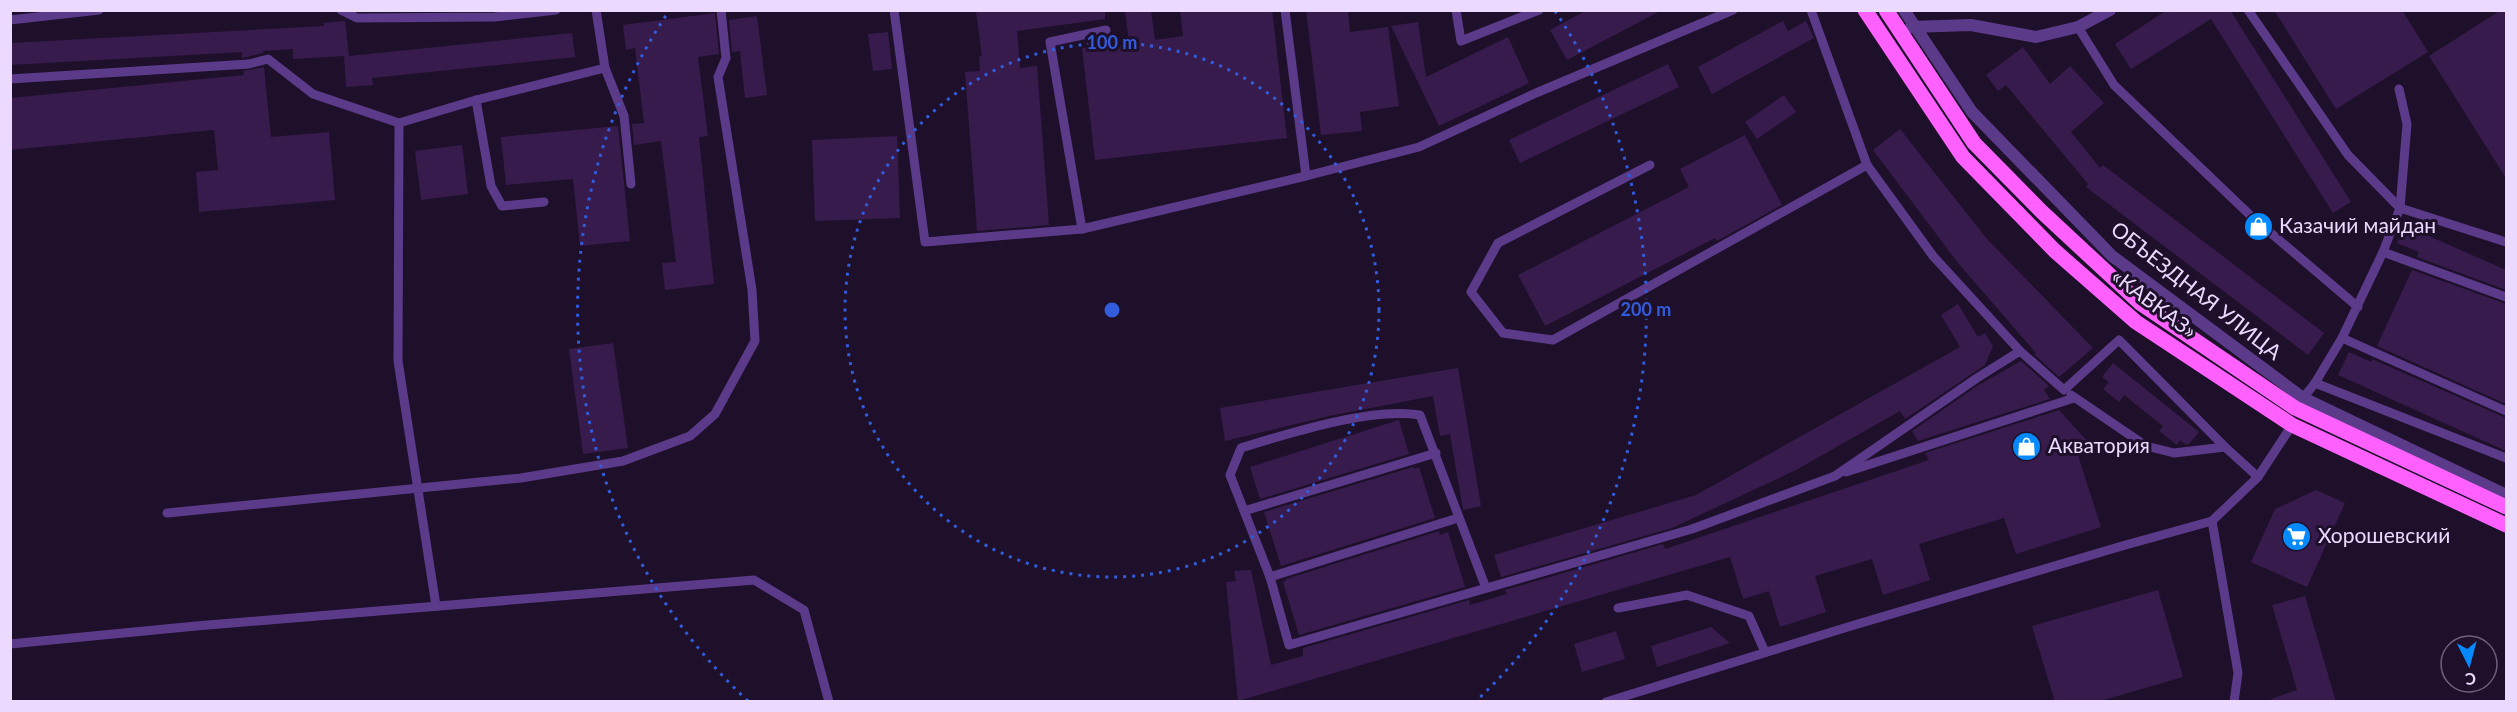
<svg xmlns="http://www.w3.org/2000/svg" width="2517" height="712" font-family="Lato,sans-serif">
<style>
.building{fill:#371b4c}
.lines{fill:none;stroke-linecap:round;stroke-linejoin:round}
.lane{stroke:#5b3a8a;stroke-width:9}
.street{stroke:#5b3a8a;stroke-width:12}
.primary{stroke:#ff60ff;stroke-width:15}
.ring{fill:none;stroke:#325cdc;stroke-width:3;stroke-dasharray:3 6}
.labels{text-anchor:middle;stroke-width:6;stroke-linejoin:round;paint-order:stroke}
.poi-label{font-size:21px;fill:#ecd9ff;stroke:#1e102a;text-anchor:start}
.street-label{font-size:21px;fill:#ecd9ff;stroke:#1e102a}
.centre{fill:#325cdc;stroke:#1e102a;stroke-width:3}
.ring-label{font-size:18px;text-anchor:middle;font-weight:bold;fill:#325cdc;stroke:#1e102a;stroke-width:6;stroke-linejoin:round;paint-order:stroke}
</style>
<rect width="100%" height="100%" fill="#1e102a"/>
<g class="building">
<polygon points="984,10 1105,10 1105,19 1017,31 1020,68 1037,66 1049,225 977,231 965,72 980,71 979,56 982,56 976,12"/>
<polygon points="1125,10 1151,10 1155,40 1183,36 1180,10 1272,10 1287,138 1095,160 1082,48 1129,43"/>
<polygon points="1306,10 1348,10 1350,32 1388,27 1399,106 1360,112 1362,131 1321,135"/>
<polygon points="1587,10 1662,10 1567,60 1550,30"/>
<polygon points="2167,10 2230,10 2351,202 2333,213 2211,19 2131,69 2115,44"/>
<polygon points="2274,10 2402,10 2428,52 2336,109"/>
<polygon points="2501,10 2506,10 2506,178 2429,56"/>
<polygon points="715,13 719,54 698,57 708,136 699,137 714,284 665,290 662,263 676,262 661,141 634,145 632,124 644,123 635,48 626,50 623,25"/>
<polygon points="757,16 767,95 745,98 740,51 732,52 729,20"/>
<polygon points="345,21 349,56 572,33 575,57 372,78 373,85 346,87 344,56 293,59 293,49 263,51 263,53 242,58 242,52 10,65 10,43 324,26 323,23"/>
<polygon points="1783,21 1788,31 1806,21 1814,38 1712,94 1698,67"/>
<polygon points="1418,22 1426,77 1508,37 1529,83 1439,126 1391,26"/>
<polygon points="888,32 892,69 873,71 868,34"/>
<polygon points="2023,47 2050,84 2070,66 2104,103 2071,132 2100,168 2103,165 2324,333 2308,355 2086,187 2088,184 2006,85 1998,91 1986,75"/>
<polygon points="1668,64 1679,87 1520,163 1509,140"/>
<polygon points="264,67 271,137 329,132 335,200 199,212 196,172 218,170 214,130 10,150 10,98 244,75 243,71"/>
<polygon points="1784,95 1796,112 1757,139 1745,122"/>
<polygon points="618,126 630,241 580,246 573,179 506,185 501,137"/>
<polygon points="1900,129 1987,239 2093,348 2059,377 2034,354 2036,353 1958,263 1873,150"/>
<polygon points="1745,135 1782,205 1717,241 1715,238 1545,326 1518,275 1689,187 1680,169"/>
<polygon points="897,136 900,218 815,221 812,140"/>
<polygon points="462,145 468,194 421,200 415,151"/>
<polygon points="2404,225 2506,270 2506,290 2417,257 2419,252 2397,243"/>
<polygon points="2412,270 2506,304 2506,404 2377,346"/>
<polygon points="1958,304 1978,337 1985,333 1993,346 1985,365 1905,419 1900,411 1796,470 1672,528 1501,577 1494,555 1696,495 1960,347 1941,315"/>
<polygon points="613,343 628,448 583,454 569,349"/>
<polygon points="2349,352 2371,362 2372,359 2506,418 2506,451 2338,375"/>
<polygon points="2021,361 2049,386 2044,390 2050,399 1918,441 1912,431 1977,386"/>
<polygon points="2113,363 2199,432 2189,444 2186,445 2180,440 2177,445 2159,431 2163,426 2124,395 2119,402 2103,389 2109,382 2102,377"/>
<polygon points="1458,368 1481,506 1463,510 1450,434 1440,436 1433,396 1329,416 1225,441 1220,408"/>
<polygon points="2059,410 2090,444 2076,449 2101,527 2016,554 2004,518 1919,544 1930,580 1883,595 1872,559 1815,576 1826,612 1780,627 1769,591 1743,599 1730,557 1238,701 1226,582 1236,581 1234,571 1251,570 1271,665 1303,656 1303,648 1469,600 1470,605 1507,594 1505,590 1663,544 1665,549 1929,460 1925,453"/>
<polygon points="1399,420 1409,454 1260,499 1250,467"/>
<polygon points="1413,467 1414,469 1419,467 1435,518 1281,566 1264,512"/>
<polygon points="2316,490 2345,503 2307,587 2251,562 2275,509"/>
<polygon points="1439,531 1440,535 1448,532 1465,587 1299,635 1283,582 1286,581 1286,579"/>
<polygon points="2158,590 2183,677 2097,702 2055,702 2032,626"/>
<polygon points="2305,596 2336,702 2272,702 2271,699 2297,690 2272,605"/>
<polygon points="1711,627 1730,643 1657,667 1651,646"/>
<polygon points="1616,631 1625,659 1582,672 1574,644"/>
</g>
<g class="lines">
<g class="lane">
<polyline points="341,10 357,18 495,17 556,10"/>
<polyline points="596,10 605,68 624,116 631,184"/>
<polyline points="894,10 925,242 1082,229"/>
<polyline points="1456,10 1461,41 1539,10"/>
<polyline points="2248,10 2348,155 2400,208 2506,242"/>
<polyline points="10,20 99,10"/>
<polyline points="2078,27 2114,85 2252,217 2358,307"/>
<polyline points="1106,30 1050,42 1082,229 1306,176 1285,10"/>
<polyline points="10,79 249,64 268,59 313,94 399,123 476,100 605,68"/>
<polyline points="476,100 491,186 502,206 544,202"/>
<polyline points="399,123 398,361 436,606"/>
<polyline points="1650,165 1498,243 1471,292 1503,333 1553,340 1867,165 1811,10"/>
<polyline points="1867,165 1933,256 2020,351 2064,390 2119,340 2225,447 2258,477"/>
<polyline points="1306,176 1419,147 1536,93 1733,10"/>
<polyline points="2383,252 2506,297"/>
<polyline points="2342,338 2506,411"/>
<polyline points="2315,383 2506,458"/>
<polyline points="2071,395 2146,446 2174,453 2225,447"/>
<polyline points="2300,402 2315,383 2342,338 2383,252 2400,208 2407,124 2399,89"/>
<polyline points="1846,472 2074,398"/>
<polyline points="1244,511 1436,453"/>
<polyline points="167,513 521,478 623,461 690,436 715,414 755,341 752,290 718,77 726,58 721,10"/>
<polyline points="2212,521 2238,673 2234,702"/>
<polyline points="1270,577 1458,518"/>
<path d="M 1486,588 L 1420,415 C 1372,407 1289,433 1241,448 L 1230,475 L 1270,577 L 1289,645 L 1692,529 L 1835,476 L 1977,378 L 2020,351"/>
<polyline points="1618,608 1687,595 1749,616 1765,652"/>
<polyline points="10,644 196,626 754,580 804,610 829,702"/>
<polyline points="1606,702 1851,626 2122,546 2212,521 2258,477 2292,425"/>
</g>
<g class="street">
<polyline points="1904,10 1972,112 2112,256 2303,398 2506,495"/>
<polyline points="1911,27 1971,25 2036,37 2078,27 2110,10"/>
</g>
<g class="primary">
<polyline points="1865,10 1963,157 2055,251 2136,322 2292,425 2506,525"/>
<polyline points="1886,10 1974,143 2042,212 2140,303 2295,408 2506,507"/>
</g>
</g>
<g class="ring">
<circle cx="1112" cy="310" r="267"/>
<path d="M748 701A534 534 0 0 1 669 11M1555 11A534 534 0 0 1 1476 701"/>
</g>
<defs>
<symbol id="shop-disc" viewBox="-11 -11 22 22"><circle r="9.5" fill="#0589ff" stroke="#1e102a"/><path d="M-5-2.5h2.3a2.7 3.5 0 0 1 5.4 0H5L5.5 6h-11ZM-1.5-2.5h3a1.5 2.3 0 0 0-3 0Z" fill="#fff"/></symbol>
<symbol id="supermarket-disc" viewBox="-11 -11 22 22"><circle r="9.5" fill="#0589ff" stroke="#1e102a"/><path d="M-6-5.5h2.5l.6 2H6L4.5 2H-2.5L-4.4-4H-6ZM-1.5 3.2a1.3 1.3 0 1 0 .1 0ZM3 3.2a1.3 1.3 0 1 0 .1 0Z" fill="#fff"/></symbol>
</defs>
<g fill-rule="evenodd">
<use href="#shop-disc" x="2242" y="210" width="33" height="33"/>
<use href="#shop-disc" x="2010" y="430" width="33" height="33"/>
<use href="#supermarket-disc" x="2280" y="520" width="33" height="33"/>
</g>
<g class="labels">
<g class="poi-label">
<text x="2279" y="233">Казачий майдан</text>
<text x="2048" y="453">Акватория</text>
<text x="2318" y="543">Хорошевский</text>
</g>
<g class="street-label">
<text transform="translate(2196 291) rotate(38)" y="7">ОБЪЕЗДНАЯ УЛИЦА</text>
<text transform="translate(2154 304) rotate(37)" y="7">«КАВКАЗ»</text>
</g>
</g>
<circle cx="1112" cy="310" r="9" class="centre"/>
<g class="ring-label">
<text x="1112" y="49">100 m</text>
<text x="1646" y="316">200 m</text>
</g>
<rect width="2517" height="712" fill="none" stroke="#ecd9ff" stroke-width="24"/>
<g transform="translate(2469 664) rotate(174)"><circle r="28" fill="#1e102a" stroke="#70607f" stroke-width="1.5"/>
<path d="M0-4.5L10 22L0 15L-10 22Z" fill="#0589ff"/>
<text y="-9" font-size="16" font-weight="bold" text-anchor="middle" fill="#ecd9ff">С</text>
</g>
</svg>
